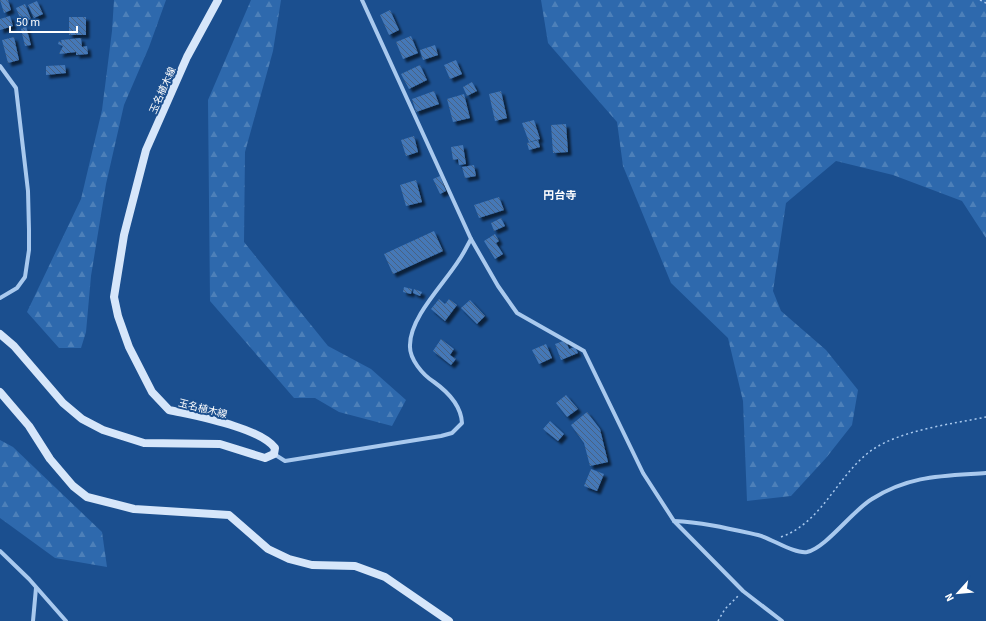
<svg xmlns="http://www.w3.org/2000/svg" width="986" height="621" font-family="'Source Sans 3','Noto Sans JP',sans-serif">
<style>
.forest{fill:url(#forest-firs)}
.building{fill:url(#building-back-hatch);filter:url(#shadow)}
.lines{fill:none;stroke-linecap:round;stroke-linejoin:round}
.path{stroke:#a9c9ee;stroke-width:1.5;stroke-dasharray:2 3;stroke-linecap:butt}
.street{stroke:#a9c9ee;stroke-width:4}
.secondary{stroke:#d6e6fa;stroke-width:8}
.labels{text-anchor:middle;stroke-width:4;stroke-linejoin:round;paint-order:stroke}
.street-label{font-size:10px;fill:#fff;stroke:#1b4f8f}
.neighbourhood-label{font-size:11px;font-weight:bold;fill:#fff;stroke:#1b4f8f}
</style>
<defs>
<pattern id="forest-firs" width="22" height="20" patternUnits="userSpaceOnUse"><rect width="22" height="20" fill="#2e69ad"/><path d="M5 1l3.5 6h-7zM16 11l3.5 6h-7z" fill="#4d80b9"/></pattern>
<pattern id="building-back-hatch" width="6" height="6" patternUnits="userSpaceOnUse"><rect width="6" height="6" fill="#4478b7"/><path d="M-1 5l2 2M0 0l6 6M5-1l2 2" fill="none" stroke="#486282"/></pattern>
<filter id="shadow"><feDropShadow dx="3.5" dy="3.5" stdDeviation="1" flood-color="#0009"/></filter>
</defs>
<rect width="100%" height="100%" fill="#1b4f8f"/>
<g class="forest">
<polygon points="114,0 166,0 149,47 124,105 106,184 91,276 86,332 81,348 59,348 27,312 81,199 102,110 112,31"/>
<polygon points="251,0 281,0 273,51 245,152 244,242 328,346 371,369 406,400 392,426 339,412 315,398 294,398 210,301 208,100"/>
<polygon points="541,0 986,0 986,238 962,201 893,175 836,161 786,203 773,291 781,311 826,350 858,390 852,425 826,458 791,496 747,501 743,401 728,338 671,283 623,166 617,122 548,43"/>
<polygon points="0,440 13,447 102,532 107,567 55,558 0,518"/>
</g>
<g class="building">
<polygon points="0,0 8,0 11,10 4,13"/>
<polygon points="37,1 43,14 34,18 28,5"/>
<polygon points="25,4 31,19 22,23 16,8"/>
<polygon points="390,10 399,30 389,35 380,15"/>
<polygon points="10,16 13,26 0,30 0,19"/>
<rect x="69" y="17" width="17" height="18"/>
<polygon points="26,26 31,45 25,46 21,29"/>
<polygon points="411,36 418,53 403,59 396,42"/>
<polygon points="14,37 19,60 8,63 2,40"/>
<polygon points="81,38 82,47 87,46 88,54 76,55 76,52 59,54 63,46 58,44 59,41 62,43 61,40"/>
<polygon points="435,45 438,55 423,60 420,50"/>
<polygon points="456,60 462,74 450,79 444,65"/>
<polygon points="65,65 66,73 46,75 46,66"/>
<polygon points="420,65 427,80 409,89 401,74"/>
<polygon points="472,82 477,91 467,96 463,87"/>
<polygon points="434,91 439,104 416,112 412,99"/>
<polygon points="501,91 507,118 495,121 489,94"/>
<polygon points="464,94 470,118 453,122 447,99"/>
<polygon points="534,120 540,139 529,142 522,123"/>
<polygon points="566,124 568,152 553,153 551,125"/>
<polygon points="414,136 418,152 406,156 401,140"/>
<polygon points="538,140 540,147 529,150 527,143"/>
<polygon points="463,145 466,164 459,165 458,159 453,160 451,147"/>
<polygon points="474,165 476,176 465,178 462,167"/>
<polygon points="440,176 446,191 440,194 433,179"/>
<polygon points="416,180 422,202 406,206 400,185"/>
<polygon points="499,197 504,210 479,218 474,205"/>
<polygon points="501,218 505,226 494,231 491,223"/>
<polygon points="434,231 443,251 393,274 384,254"/>
<polygon points="495,234 499,241 496,243 503,254 495,259 484,241"/>
<polygon points="404,287 412,289 411,294 403,292"/>
<polygon points="414,289 422,292 420,296 413,293"/>
<polygon points="439,299 445,304 449,299 457,305 445,321 431,309"/>
<polygon points="470,300 485,316 477,324 461,308"/>
<polygon points="441,339 454,349 450,355 456,359 451,365 433,351"/>
<polygon points="566,340 569,349 575,347 578,353 561,360 555,344"/>
<polygon points="546,344 552,358 539,364 532,350"/>
<polygon points="566,395 578,409 567,417 556,403"/>
<polygon points="587,412 600,429 608,462 590,466 584,443 571,425"/>
<polygon points="550,421 564,434 558,441 543,429"/>
<polygon points="591,469 604,474 597,491 584,486"/>
</g>
<g class="lines">
<g class="path">
<polyline points="980,0 986,3"/>
<path d="M 781,537 C 823,522 837,475 872,450 C 901,430 952,424 986,417"/>
<polyline points="718,621 725,609 738,596"/>
</g>
<g class="street">
<polyline points="362,0 471,239 498,286 517,313 584,351 643,473 674,521 743,591 782,621"/>
<polyline points="0,66 16,88 28,191 29,230 29,250 25,277 17,288 0,298"/>
<path d="M 274,454 L 285,461 L 441,436 L 452,433 L 462,423 C 461,405 448,392 434,382 C 423,375 409,359 410,345 C 410,317 444,284 459,260 C 464,253 467,246 471,239"/>
<path d="M 674,521 C 702,522 731,529 758,535 C 771,538 794,554 807,552 C 826,548 853,510 872,499 C 910,475 943,476 986,473"/>
<polyline points="0,551 29,579 66,621"/>
<polyline points="33,621 36,588"/>
</g>
<g class="secondary">
<path d="M 0,334 L 14,346 L 63,403 L 82,419 L 103,430 L 144,443 L 220,444 L 265,458 L 274,454 L 275,448 C 259,427 195,416 169,410 L 152,392 L 129,347 L 118,316 L 114,297 L 124,235 L 146,150 L 187,57 L 218,0"/>
<polyline points="0,392 29,426 50,459 73,486 87,497 134,509 229,515 268,549 289,559 312,565 355,566 385,577 449,621"/>
</g>
</g>
<g class="labels">
<g class="street-label">
<text transform="translate(162 90) rotate(-66)" y="4">玉名植木線</text>
<text transform="translate(203 408) rotate(14)" y="4">玉名植木線</text>
</g>
<g class="neighbourhood-label">
<text x="560" y="199">円台寺</text>
</g>
</g>
<g transform="translate(958 593) rotate(243)" stroke="#1b4f8f" stroke-width="3" paint-order="stroke">
<path d="M0-3L7 15L0 10L-7 15Z" fill="#ffffff"/>
<text y="-6" font-size="11" font-weight="bold" text-anchor="middle" fill="#ffffff">N</text>
</g>
<path d="M10 26v6h67v-6" fill="none" stroke="#ffffff" stroke-width="2"/>
<text x="16" y="26" font-size="12" fill="#ffffff" stroke="#1b4f8f" stroke-width="3" paint-order="stroke">50 m</text>
</svg>
